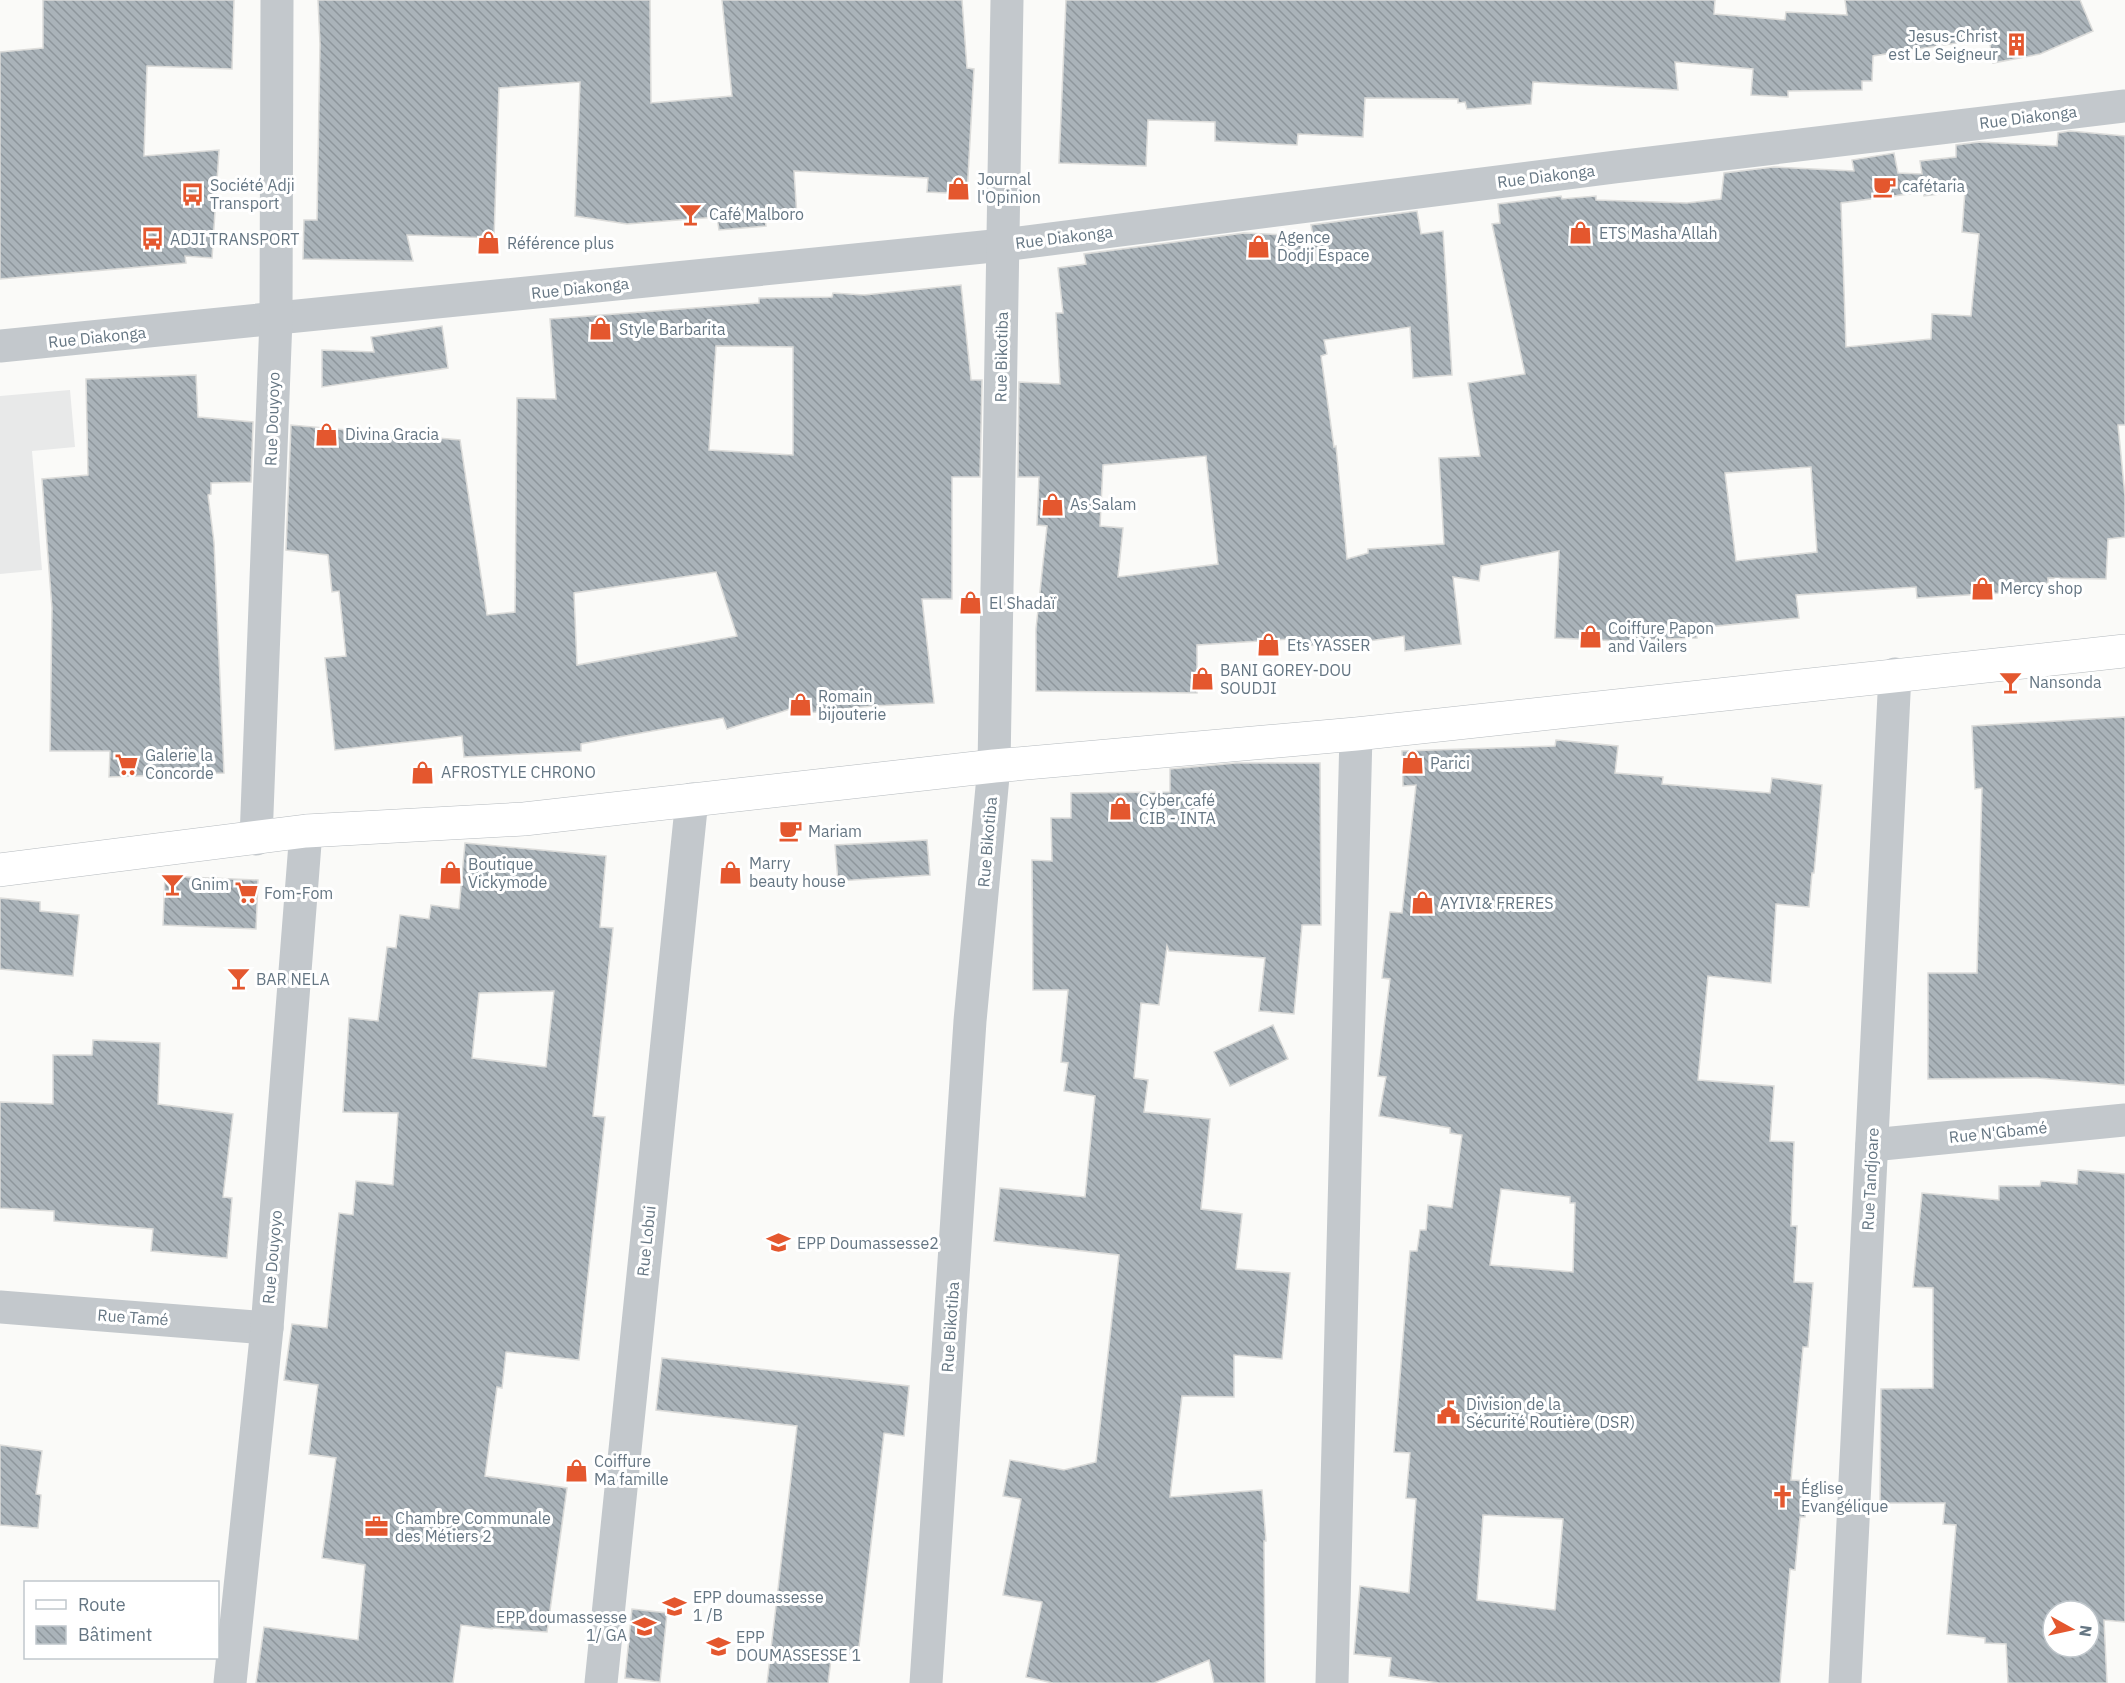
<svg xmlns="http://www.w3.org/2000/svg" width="2125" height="1683" font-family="'IBM Plex Sans',sans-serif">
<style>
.built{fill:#e8e9e9}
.building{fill:url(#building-back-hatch);stroke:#dcdcda;stroke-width:1.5;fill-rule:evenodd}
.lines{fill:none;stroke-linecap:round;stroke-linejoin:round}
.major-casing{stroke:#b5babe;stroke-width:34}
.minor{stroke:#c3c8cc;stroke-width:33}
.major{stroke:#fff;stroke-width:33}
.labels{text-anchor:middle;stroke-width:6;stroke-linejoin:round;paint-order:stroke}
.poi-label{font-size:16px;fill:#657683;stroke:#fff;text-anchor:start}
.street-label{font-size:16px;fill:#657683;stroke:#fff}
</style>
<defs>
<pattern id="building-back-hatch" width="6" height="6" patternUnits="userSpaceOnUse" patternTransform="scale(1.5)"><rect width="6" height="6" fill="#aab3b9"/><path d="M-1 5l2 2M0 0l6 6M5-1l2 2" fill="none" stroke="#8e969c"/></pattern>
</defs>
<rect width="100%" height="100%" fill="#fafaf8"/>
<polygon class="built" points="70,390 75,447 32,451 42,570 0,574 0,396"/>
<g class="building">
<polygon points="43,0 234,0 232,69 147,66 144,156 219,150 212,258 185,256 186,263 0,279 0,52 43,48"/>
<polygon points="318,0 650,0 651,103 732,96 722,0 962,0 967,68 974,69 967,194 927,192 928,178 794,171 797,217 765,218 766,226 719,230 717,217 627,224 575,216 580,82 499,88 494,238 407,235 413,261 303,259 304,220 317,220 320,44"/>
<polygon points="1066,0 1715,0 1714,14 1785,20 1786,12 1847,15 1845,0 2080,0 2093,31 2040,54 1993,63 1989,38 1873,56 1872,81 1862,81 1862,90 1788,91 1788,97 1751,95 1753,69 1675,62 1678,90 1533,82 1531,104 1467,109 1465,102 1458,103 1458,99 1365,98 1363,137 1298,134 1297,145 1215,141 1215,122 1148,120 1146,166 1059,163"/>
<path d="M 2070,131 L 2125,136 L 2125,425 L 2118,425 L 2125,496 L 2125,537 L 2108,539 L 2106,579 L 2048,578 L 2048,583 L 2001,586 L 2001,593 L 1917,598 L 1916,587 L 1796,595 L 1799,618 L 1697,628 L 1697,638 L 1620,641 L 1555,638 L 1559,551 L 1481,566 L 1479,581 L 1453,577 L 1461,644 L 1405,651 L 1404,636 L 1333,646 L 1333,644 L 1290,647 L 1290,639 L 1197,645 L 1197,693 L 1036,691 L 1036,629 L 1047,526 L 1037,525 L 1039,477 L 1018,477 L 1019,382 L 1060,384 L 1056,313 L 1063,313 L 1058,268 L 1086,264 L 1084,254 L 1244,233 L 1313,236 L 1311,225 L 1417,211 L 1421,234 L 1443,231 L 1452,375 L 1413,378 L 1410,327 L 1324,340 L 1327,354 L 1321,356 L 1334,447 L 1336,446 L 1347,559 L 1368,553 L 1368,549 L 1444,544 L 1439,458 L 1480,456 L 1468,383 L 1525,374 L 1492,224 L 1500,223 L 1498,204 L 1561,196 L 1562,199 L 1596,196 L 1596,200 L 1687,203 L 1721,199 L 1724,173 L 1774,167 L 1854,171 L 1852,160 L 1894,153 L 1898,173 L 1922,174 L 1920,161 L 1956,157 L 1956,145 L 1979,142 L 2057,146 L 2058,133 ZM 1923,187 L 1924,196 L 1965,191 L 1962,232 L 1979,234 L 1971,316 L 1932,314 L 1931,339 L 1846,347 L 1841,203 L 1923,192 ZM 1206,456 L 1218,564 L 1118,577 L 1123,528 L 1100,526 L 1103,465 ZM 1811,467 L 1817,552 L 1736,561 L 1725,473 Z"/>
<path d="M 961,285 L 971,380 L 982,380 L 980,477 L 952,477 L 952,599 L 922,599 L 934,703 L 872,706 L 808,713 L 806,704 L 727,729 L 723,718 L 581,744 L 581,751 L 464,757 L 462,736 L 335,750 L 325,658 L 346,656 L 339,591 L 332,592 L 328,555 L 286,550 L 291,425 L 460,440 L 487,615 L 515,612 L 517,398 L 556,399 L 550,319 L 759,303 L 759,298 L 832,297 L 833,293 L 864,295 ZM 716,346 L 793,347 L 793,455 L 709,450 ZM 716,572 L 737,636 L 577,665 L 574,593 Z"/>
<polygon points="442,326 448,368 322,387 322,350 374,352 371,337"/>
<polygon points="196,375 198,417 253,422 251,482 211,483 211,494 208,495 214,542 224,773 109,777 110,751 50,751 52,608 42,479 88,475 86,379"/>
<polygon points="2125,717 2125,1085 2037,1078 1928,1079 1928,973 1977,973 1982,788 1975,789 1972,726"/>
<path d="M 1556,740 L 1618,746 L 1615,773 L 1663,777 L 1662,784 L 1770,793 L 1772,778 L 1822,785 L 1814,873 L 1812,873 L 1809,907 L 1776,904 L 1771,983 L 1708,976 L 1698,1080 L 1774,1086 L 1770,1141 L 1794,1142 L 1791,1226 L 1797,1226 L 1794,1282 L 1813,1283 L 1808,1347 L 1803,1347 L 1791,1480 L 1808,1481 L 1805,1517 L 1800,1517 L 1795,1570 L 1790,1569 L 1780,1683 L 1439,1683 L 1389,1676 L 1391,1658 L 1354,1654 L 1360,1586 L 1409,1593 L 1416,1499 L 1406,1498 L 1410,1453 L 1394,1452 L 1410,1251 L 1417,1251 L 1420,1230 L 1426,1230 L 1428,1205 L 1452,1208 L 1462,1135 L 1450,1133 L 1450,1128 L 1379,1116 L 1386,1077 L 1378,1076 L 1390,979 L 1382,978 L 1390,912 L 1402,913 L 1416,785 L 1403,786 L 1402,751 L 1555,746 ZM 1501,1189 L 1570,1197 L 1570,1203 L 1575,1203 L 1573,1272 L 1490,1265 ZM 1483,1515 L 1563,1519 L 1555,1610 L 1477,1600 Z"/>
<polygon points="1236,763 1320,763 1321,925 1302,925 1294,1014 1259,1011 1265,958 1169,951 1167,946 1159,1005 1141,1003 1134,1078 1148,1080 1144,1112 1210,1119 1201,1209 1242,1214 1236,1269 1290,1273 1282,1359 1234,1355 1234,1397 1182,1396 1170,1497 1262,1490 1266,1541 1264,1541 1265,1683 1214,1683 1209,1660 1154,1683 1053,1683 1026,1677 1042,1602 1003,1595 1021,1499 1003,1496 1010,1460 1064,1470 1096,1462 1119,1255 994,1241 1000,1188 1085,1197 1095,1096 1064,1091 1068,1063 1061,1062 1068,990 1033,990 1032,860 1052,861 1051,818 1071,818 1071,793 1170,792 1170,769"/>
<polygon points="927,840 930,875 838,881 835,845"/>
<path d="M 465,843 L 606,856 L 600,927 L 613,928 L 593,1116 L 605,1117 L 579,1360 L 506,1352 L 502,1388 L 497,1387 L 485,1476 L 567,1488 L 547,1632 L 492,1628 L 492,1629 L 461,1625 L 453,1683 L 256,1683 L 264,1627 L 358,1640 L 365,1565 L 322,1558 L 336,1458 L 309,1454 L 318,1385 L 284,1380 L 292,1324 L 327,1328 L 339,1213 L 353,1215 L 356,1181 L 393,1185 L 398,1113 L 343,1112 L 349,1018 L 378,1021 L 387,947 L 396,948 L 400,915 L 429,919 L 431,905 L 459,909 ZM 554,991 L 546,1067 L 472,1058 L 479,993 Z"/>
<polygon points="165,876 258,880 256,929 163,925"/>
<polygon points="0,898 40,902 40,911 79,915 73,976 0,969"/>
<polygon points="1273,1025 1288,1059 1230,1086 1214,1052"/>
<polygon points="93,1040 160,1043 158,1104 233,1114 223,1197 232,1198 227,1258 151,1251 153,1229 54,1221 54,1211 0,1208 0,1102 53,1104 53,1055 92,1055"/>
<path d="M 2078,1170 L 2125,1174 L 2125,1622 L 2104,1620 L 2107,1683 L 2008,1683 L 2006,1644 L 1985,1643 L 1985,1638 L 1947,1634 L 1956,1525 L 1943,1524 L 1945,1503 L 1880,1503 L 1881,1389 L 1933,1388 L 1933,1288 L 1913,1287 L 1922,1193 L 1999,1200 L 1999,1186 L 2040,1186 L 2041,1181 L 2077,1184 ZM 2053,1611 L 2089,1611 L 2089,1647 L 2053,1647 Z"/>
<polygon points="662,1358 909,1386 904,1436 884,1433 858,1655 832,1652 828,1683 767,1683 797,1426 656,1410"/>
<polygon points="0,1445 42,1451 36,1494 41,1495 38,1528 0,1525"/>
<polygon points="632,1609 667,1613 660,1682 625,1678"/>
</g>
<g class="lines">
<defs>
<polyline id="major" points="0,870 306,831 524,819 994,766 1356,734 2125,651"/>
</defs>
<use href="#major" class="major-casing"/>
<g class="minor">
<polyline points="0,346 1003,245 1615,167 2125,106"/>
<polyline points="256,839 276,319 277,0"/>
<polyline points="1872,1145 2125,1120"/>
<polyline points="0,1307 267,1328"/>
<polyline points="230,1683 267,1328 306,831"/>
<polyline points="601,1683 692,799"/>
<polyline points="926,1683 970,1021 994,766 1007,0"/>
<polyline points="1332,1683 1356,734"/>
<polyline points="1845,1683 1895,674"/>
</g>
<use href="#major" class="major"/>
</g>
<defs>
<symbol id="building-bare" viewBox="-9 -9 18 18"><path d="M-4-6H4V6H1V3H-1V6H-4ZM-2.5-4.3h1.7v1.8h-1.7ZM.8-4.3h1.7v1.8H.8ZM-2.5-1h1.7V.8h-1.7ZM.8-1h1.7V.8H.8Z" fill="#e4572e" stroke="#fff" stroke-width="2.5" paint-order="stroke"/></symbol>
<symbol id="cafe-bare" viewBox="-9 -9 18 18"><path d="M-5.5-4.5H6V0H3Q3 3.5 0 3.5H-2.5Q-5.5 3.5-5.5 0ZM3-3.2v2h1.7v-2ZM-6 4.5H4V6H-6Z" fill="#e4572e" stroke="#fff" stroke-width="2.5" paint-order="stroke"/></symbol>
<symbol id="shop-bare" viewBox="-9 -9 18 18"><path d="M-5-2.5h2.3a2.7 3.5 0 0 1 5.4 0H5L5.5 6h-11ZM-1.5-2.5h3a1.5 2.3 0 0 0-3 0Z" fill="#e4572e" stroke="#fff" stroke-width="2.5" paint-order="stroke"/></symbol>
<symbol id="bus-bare" viewBox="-9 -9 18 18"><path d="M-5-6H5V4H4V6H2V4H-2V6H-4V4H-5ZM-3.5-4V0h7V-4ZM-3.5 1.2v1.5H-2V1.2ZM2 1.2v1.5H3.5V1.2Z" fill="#e4572e" stroke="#fff" stroke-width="2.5" paint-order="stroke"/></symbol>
<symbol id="bar-bare" viewBox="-9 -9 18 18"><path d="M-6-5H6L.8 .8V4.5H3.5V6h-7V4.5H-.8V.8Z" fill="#e4572e" stroke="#fff" stroke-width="2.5" paint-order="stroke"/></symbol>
<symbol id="supermarket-bare" viewBox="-9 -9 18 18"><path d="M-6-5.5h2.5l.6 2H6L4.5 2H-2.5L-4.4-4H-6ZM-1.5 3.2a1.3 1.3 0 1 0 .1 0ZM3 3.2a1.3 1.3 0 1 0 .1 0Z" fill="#e4572e" stroke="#fff" stroke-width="2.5" paint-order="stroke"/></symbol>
<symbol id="school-bare" viewBox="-9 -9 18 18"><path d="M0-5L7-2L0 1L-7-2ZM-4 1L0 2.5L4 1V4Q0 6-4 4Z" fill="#e4572e" stroke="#fff" stroke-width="2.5" paint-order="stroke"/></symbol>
<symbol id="civic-bare" viewBox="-9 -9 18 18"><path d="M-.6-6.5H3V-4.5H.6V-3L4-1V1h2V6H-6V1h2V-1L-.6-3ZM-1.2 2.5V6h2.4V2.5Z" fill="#e4572e" stroke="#fff" stroke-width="2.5" paint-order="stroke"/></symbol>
<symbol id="church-bare" viewBox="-9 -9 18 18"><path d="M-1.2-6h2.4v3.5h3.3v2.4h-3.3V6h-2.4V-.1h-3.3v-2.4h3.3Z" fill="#e4572e" stroke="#fff" stroke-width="2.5" paint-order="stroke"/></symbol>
<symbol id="office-bare" viewBox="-9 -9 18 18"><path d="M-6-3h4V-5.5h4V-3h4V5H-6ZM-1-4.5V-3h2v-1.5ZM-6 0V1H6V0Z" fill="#e4572e" stroke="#fff" stroke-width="2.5" paint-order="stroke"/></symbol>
</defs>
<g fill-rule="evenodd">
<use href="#building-bare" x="2000" y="28" width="33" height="33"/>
<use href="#cafe-bare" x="1868" y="170" width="33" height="33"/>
<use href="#shop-bare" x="942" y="172" width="33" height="33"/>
<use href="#bus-bare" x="176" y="178" width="33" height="33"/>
<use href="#bar-bare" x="674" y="198" width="33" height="33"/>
<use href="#shop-bare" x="1564" y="216" width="33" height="33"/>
<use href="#bus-bare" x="136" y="222" width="33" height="33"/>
<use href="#shop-bare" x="472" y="226" width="33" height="33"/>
<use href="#shop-bare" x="1242" y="230" width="33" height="33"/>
<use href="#shop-bare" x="584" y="312" width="33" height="33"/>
<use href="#shop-bare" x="310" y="418" width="33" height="33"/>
<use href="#shop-bare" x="1036" y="488" width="33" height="33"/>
<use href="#shop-bare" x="1966" y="572" width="33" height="33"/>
<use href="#shop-bare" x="954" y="586" width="33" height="33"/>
<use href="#shop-bare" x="1574" y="620" width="33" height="33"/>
<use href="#shop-bare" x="1252" y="628" width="33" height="33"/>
<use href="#shop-bare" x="1186" y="662" width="33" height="33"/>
<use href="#bar-bare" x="1994" y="666" width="33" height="33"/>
<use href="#shop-bare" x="784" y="688" width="33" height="33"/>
<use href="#shop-bare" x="1396" y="746" width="33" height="33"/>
<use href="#supermarket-bare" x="110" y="748" width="33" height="33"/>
<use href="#shop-bare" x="406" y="756" width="33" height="33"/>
<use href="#shop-bare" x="1104" y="792" width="33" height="33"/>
<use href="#cafe-bare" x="774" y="814" width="33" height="33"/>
<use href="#shop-bare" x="714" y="856" width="33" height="33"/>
<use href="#shop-bare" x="434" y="856" width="33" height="33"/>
<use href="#bar-bare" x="156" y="868" width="33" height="33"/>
<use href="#supermarket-bare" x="230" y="876" width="33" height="33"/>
<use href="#shop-bare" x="1406" y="886" width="33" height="33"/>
<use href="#bar-bare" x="222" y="962" width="33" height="33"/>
<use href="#school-bare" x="762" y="1226" width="33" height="33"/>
<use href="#civic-bare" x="1432" y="1396" width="33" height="33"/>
<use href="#shop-bare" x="560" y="1454" width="33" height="33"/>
<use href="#church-bare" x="1766" y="1480" width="33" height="33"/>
<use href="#office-bare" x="360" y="1510" width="33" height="33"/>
<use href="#school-bare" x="658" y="1590" width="33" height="33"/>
<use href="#school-bare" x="628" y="1610" width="33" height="33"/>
<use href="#school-bare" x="702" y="1630" width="33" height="33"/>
</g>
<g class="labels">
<g class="poi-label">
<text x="1998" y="42" text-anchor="end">Jesus-Christ<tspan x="1998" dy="18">est Le Seigneur</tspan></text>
<text x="977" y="185">Journal<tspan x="977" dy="18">l'Opinion</tspan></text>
<text x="210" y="191">Société Adji<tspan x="210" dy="18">Transport</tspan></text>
<text x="1902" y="192">cafétaria</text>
<text x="709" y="220">Café Malboro</text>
<text x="1599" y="239">ETS Masha Allah</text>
<text x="1277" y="243">Agence<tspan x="1277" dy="18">Dodji Espace</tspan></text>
<text x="170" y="245">ADJI TRANSPORT</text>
<text x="507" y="249">Référence plus</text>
<text x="619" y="335">Style Barbarita</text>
<text x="345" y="440">Divina Gracia</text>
<text x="1070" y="510">As Salam</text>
<text x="2000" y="594">Mercy shop</text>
<text x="989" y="609">El Shadaï</text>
<text x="1608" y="634">Coiffure Papon<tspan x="1608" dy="18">and Vailers</tspan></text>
<text x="1287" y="651">Ets YASSER</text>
<text x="1220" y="676">BANI GOREY-DOU<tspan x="1220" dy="18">SOUDJI</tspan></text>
<text x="2029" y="688">Nansonda</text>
<text x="818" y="702">Romain<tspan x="818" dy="18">bijouterie</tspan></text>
<text x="145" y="761">Galerie la<tspan x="145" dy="18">Concorde</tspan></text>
<text x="1430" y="769">Parici</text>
<text x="441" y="778">AFROSTYLE CHRONO</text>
<text x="1139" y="806">Cyber café<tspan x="1139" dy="18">CIB - INTA</tspan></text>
<text x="808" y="837">Mariam</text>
<text x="749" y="869">Marry<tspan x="749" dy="18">beauty house</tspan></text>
<text x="468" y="870">Boutique<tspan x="468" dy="18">Vickymode</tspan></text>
<text x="191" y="890">Gnim</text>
<text x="264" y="899">Fom-Fom</text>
<text x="1440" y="909">AYIVI&amp; FRERES</text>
<text x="256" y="985">BAR NELA</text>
<text x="797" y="1249">EPP Doumassesse2</text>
<text x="1466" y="1410">Division de la<tspan x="1466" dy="18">Sécurité Routière (DSR)</tspan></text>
<text x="594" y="1467">Coiffure<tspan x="594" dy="18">Ma famille</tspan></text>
<text x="1801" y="1494">Église<tspan x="1801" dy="18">Evangélique</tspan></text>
<text x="395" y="1524">Chambre Communale<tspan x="395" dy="18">des Métiers 2</tspan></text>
<text x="693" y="1603">EPP doumassesse<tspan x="693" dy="18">1 /B</tspan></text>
<text x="627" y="1623" text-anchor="end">EPP doumassesse<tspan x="627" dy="18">1/ GA</tspan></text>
<text x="736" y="1643">EPP<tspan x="736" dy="18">DOUMASSESSE 1</tspan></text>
</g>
<g class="street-label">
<text transform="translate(2028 117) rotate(-7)" y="6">Rue Diakonga</text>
<text transform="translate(1546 176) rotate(-7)" y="6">Rue Diakonga</text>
<text transform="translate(1064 237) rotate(-7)" y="6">Rue Diakonga</text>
<text transform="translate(580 288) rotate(-6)" y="6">Rue Diakonga</text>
<text transform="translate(97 337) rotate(-6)" y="6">Rue Diakonga</text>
<text transform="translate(1001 357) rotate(-89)" y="6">Rue Bikotiba</text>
<text transform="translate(272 419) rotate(-88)" y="6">Rue Douyoyo</text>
<text transform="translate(987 842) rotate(-85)" y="6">Rue Bikotiba</text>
<text transform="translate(1998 1132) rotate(-6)" y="6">Rue N'Gbamé</text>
<text transform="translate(1870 1179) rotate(-87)" y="6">Rue Tandjoare</text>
<text transform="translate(646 1241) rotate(-84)" y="6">Rue Lobui</text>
<text transform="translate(272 1257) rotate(-85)" y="6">Rue Douyoyo</text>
<text transform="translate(133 1317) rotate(4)" y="6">Rue Tamé</text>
<text transform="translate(950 1327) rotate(-86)" y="6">Rue Bikotiba</text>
</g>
</g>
<rect x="24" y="1581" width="195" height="78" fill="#ffffff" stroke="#c1c8cd" stroke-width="1.5"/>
<rect x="36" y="1600" width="30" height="9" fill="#ffffff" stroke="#c1c8cd" stroke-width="1.5"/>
<text x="78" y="1611" font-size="18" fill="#657683">Route</text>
<rect x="36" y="1626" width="30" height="18" fill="url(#building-back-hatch)" stroke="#c1c8cd" stroke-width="1.5"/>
<text x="78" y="1641" font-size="18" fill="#657683">Bâtiment</text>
<g transform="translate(2071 1629) rotate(98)"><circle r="28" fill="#ffffff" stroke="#c1c8cd" stroke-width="1.5"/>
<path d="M0-4.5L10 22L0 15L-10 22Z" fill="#e4572e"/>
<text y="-9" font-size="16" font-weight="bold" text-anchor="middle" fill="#657683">N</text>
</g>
</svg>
